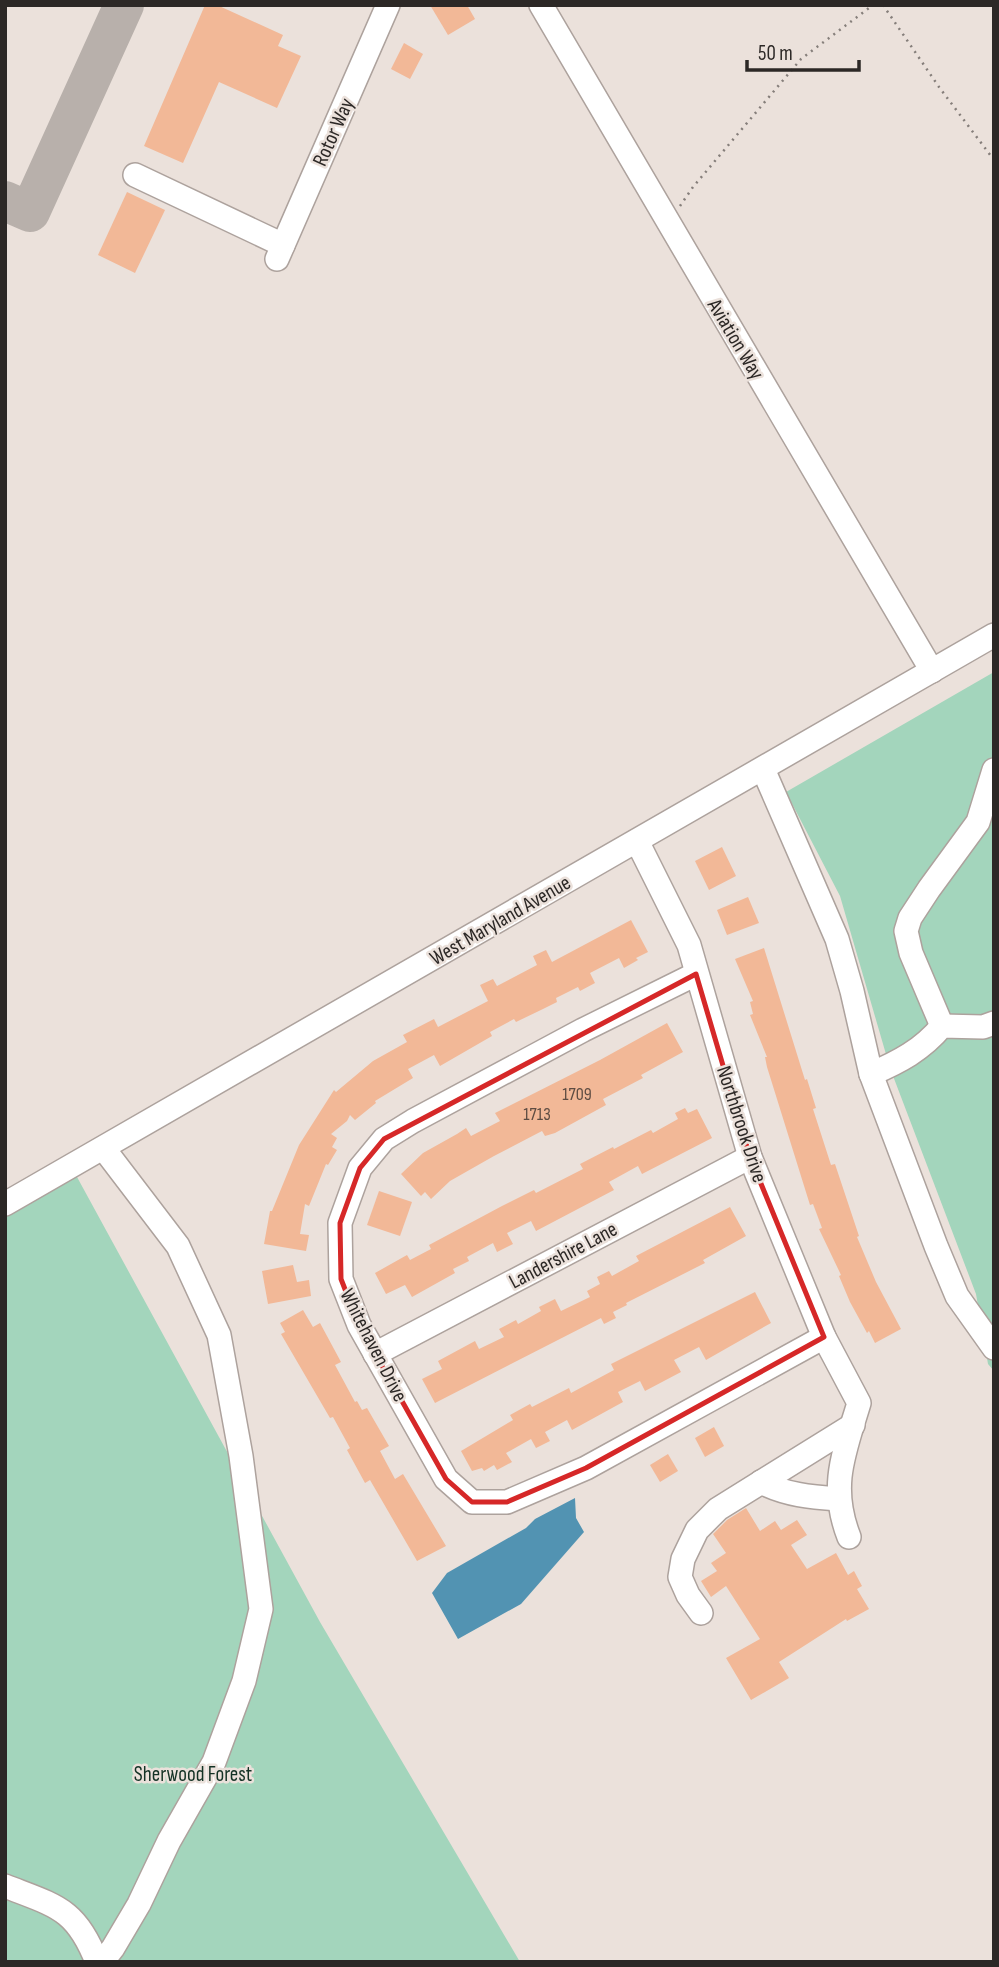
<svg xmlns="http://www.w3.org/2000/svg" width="999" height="1967" font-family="'Sofia Sans Condensed',sans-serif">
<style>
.green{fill:#a3d5bc}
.water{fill:#5293b2}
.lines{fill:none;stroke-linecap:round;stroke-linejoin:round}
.taxiway{stroke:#b8b0ab;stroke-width:40}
.building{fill:#f2b897}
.minor-casing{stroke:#ada29d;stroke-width:26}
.path{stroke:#857e7a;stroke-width:2.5;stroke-dasharray:2 5;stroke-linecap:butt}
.minor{stroke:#fff;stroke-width:23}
.marked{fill:none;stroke:#d62828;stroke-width:5;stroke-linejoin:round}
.labels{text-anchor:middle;stroke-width:5;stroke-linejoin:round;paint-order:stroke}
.number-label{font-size:18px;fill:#5e4c42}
.street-label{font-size:21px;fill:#2c2826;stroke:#ebe1db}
.park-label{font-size:21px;fill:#133225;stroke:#ebe1db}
</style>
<rect width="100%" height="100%" fill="#ebe1db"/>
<g class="green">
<polygon points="994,672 994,1371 988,1364 976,1294 890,1068 840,896 786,792"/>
<polygon points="71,1166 320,1622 520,1962 5,1962 5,1204"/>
</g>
<polygon class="water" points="575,1498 576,1518 584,1532 521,1604 458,1639 432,1593 447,1573 526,1528 535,1519"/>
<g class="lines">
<polyline class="taxiway" points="5,201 30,212 124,5"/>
</g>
<g class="building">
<polygon points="205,5 217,5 283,35 278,46 301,56 277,108 219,82 183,163 144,146"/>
<polygon points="430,5 467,5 475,19 448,35"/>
<polygon points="404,43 423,54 410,79 391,69"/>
<polygon points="127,192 165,210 135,273 98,255"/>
<polygon points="722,847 736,876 709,890 695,861"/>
<polygon points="748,897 759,923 727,935 717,910"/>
<polygon points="631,920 648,952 636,958 638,960 624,968 619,958 590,973 595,983 580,991 578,987 556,998 557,1002 543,1009 516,1022 514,1019 490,1032 492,1036 440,1066 434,1055 408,1069 413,1078 375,1101 376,1103 355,1120 350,1115 347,1121 331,1134 337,1138 332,1147 337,1150 328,1165 326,1164 309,1206 305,1204 300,1234 309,1235 306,1251 264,1244 270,1211 272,1211 299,1145 334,1090 336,1092 373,1061 407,1042 403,1035 434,1019 438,1027 488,1001 480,985 493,979 497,986 537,965 533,956 546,950 552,962"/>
<polygon points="764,948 805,1080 807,1079 816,1108 813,1109 831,1165 835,1164 859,1236 857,1237 876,1282 901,1329 875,1343 869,1331 867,1333 850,1302 839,1276 841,1275 819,1229 822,1228 813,1204 810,1205 767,1067 765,1057 767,1057 750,1015 753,1014 750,1002 753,1001 735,959"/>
<polygon points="667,1023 683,1052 641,1075 643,1078 603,1099 606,1105 555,1133 545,1136 542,1131 494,1156 450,1181 431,1199 425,1192 421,1196 401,1174 423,1153 457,1134 466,1128 471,1136 500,1121 495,1113 600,1060"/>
<polygon points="685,1108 688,1113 697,1109 712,1138 642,1174 638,1166 609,1182 614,1190 536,1231 531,1221 507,1233 513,1244 497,1252 493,1243 467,1257 469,1261 453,1269 455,1273 412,1297 405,1285 386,1294 375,1273 407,1255 410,1260 431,1249 429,1245 502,1206 534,1190 536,1193 583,1169 580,1164 613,1147 614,1149 651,1130 653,1133 678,1119 675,1113"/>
<polygon points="379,1191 412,1202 400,1236 367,1225"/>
<polygon points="730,1207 746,1236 703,1260 705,1263 626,1303 627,1305 613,1312 616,1318 604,1324 601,1318 435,1403 422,1379 442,1369 438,1361 475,1341 479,1349 504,1337 499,1329 516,1320 518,1324 541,1311 539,1307 555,1299 561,1311 590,1297 587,1291 600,1284 597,1277 609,1271 612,1276 639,1261 636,1256"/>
<polygon points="293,1265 297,1282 309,1280 311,1296 268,1304 262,1271"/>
<polygon points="755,1292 771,1323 706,1360 699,1347 674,1360 681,1372 645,1391 640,1381 618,1392 623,1402 572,1430 567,1420 545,1432 550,1441 536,1448 531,1439 506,1453 512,1462 497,1470 494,1465 484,1471 482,1468 472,1471 461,1451 513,1420 510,1415 530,1404 532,1407 569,1388 571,1393 614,1370 611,1364"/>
<polygon points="303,1310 313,1327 320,1323 341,1362 335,1365 355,1402 357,1401 362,1410 367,1408 389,1446 380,1451 395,1479 403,1474 446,1546 417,1561 370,1480 365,1483 347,1450 350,1448 333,1417 330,1418 281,1334 285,1332 280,1323"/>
<polygon points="714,1427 724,1446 705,1457 695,1438"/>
<polygon points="668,1454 678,1471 660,1482 650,1465"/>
<polygon points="746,1508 760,1531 775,1521 781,1530 797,1520 807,1535 791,1545 807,1569 836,1553 848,1575 854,1571 862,1586 857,1589 869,1609 847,1621 846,1619 779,1662 789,1678 751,1700 726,1658 760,1639 726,1586 711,1597 701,1581 717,1571 711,1563 726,1553 713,1534 727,1520"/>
</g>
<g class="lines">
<defs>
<g id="minor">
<polyline points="541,5 932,671"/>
<polyline points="135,175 283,245"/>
<polyline points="277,259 388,5"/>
<polyline points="763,769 837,939 852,991 871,1074 936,1246 957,1296 994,1348"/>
<path d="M 637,841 L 689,945 L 750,1157 L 824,1337 L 859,1403 C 844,1453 829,1486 849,1537"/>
<polyline points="696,974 583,1030 413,1121 384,1139 360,1168 340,1223 341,1279 359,1325 446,1479 472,1502 507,1502 586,1468 824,1337"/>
<polyline points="942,1026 911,953 906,931 910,918 929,889 978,822 994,770"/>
<path d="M 871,1074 C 899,1062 922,1050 942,1026 L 983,1027 L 994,1023"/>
<polyline points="5,1204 994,635"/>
<polyline points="375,1354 750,1157"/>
<path d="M 761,1482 C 786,1495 811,1497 839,1499"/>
<polyline points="701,1613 688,1595 680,1577 683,1559 697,1530 718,1509 853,1425"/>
<path d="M 5,1886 C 56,1906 76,1908 97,1962"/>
<polyline points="102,1962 113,1948 139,1904 169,1841 214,1762 244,1681 261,1609 241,1456 219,1335 178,1246 104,1149"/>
</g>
</defs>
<use href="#minor" class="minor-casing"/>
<g class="path">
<polyline points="883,5 939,87 994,160"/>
<polyline points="680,206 693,187 801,59 873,5"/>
</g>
<use href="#minor" class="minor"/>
</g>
<path class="marked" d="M 696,974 L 750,1157 L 824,1337 L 586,1468 L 507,1502 L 472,1502 L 446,1479 L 359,1325 L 341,1279 L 340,1223 L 360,1168 L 384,1139 Z"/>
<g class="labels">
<g class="number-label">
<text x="577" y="1100">1709</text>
<text x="537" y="1120">1713</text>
</g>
<g class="street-label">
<text transform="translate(333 132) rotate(-66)" y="7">Rotor Way</text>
<text transform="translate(736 339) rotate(59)" y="7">Aviation Way</text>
<text transform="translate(500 920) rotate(-30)" y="7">West Maryland Avenue</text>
<text transform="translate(742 1124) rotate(72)" y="7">Northbrook Drive</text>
<text transform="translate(563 1255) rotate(-28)" y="7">Landershire Lane</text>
<text transform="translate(374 1345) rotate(63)" y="7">Whitehaven Drive</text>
</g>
<g class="park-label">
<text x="193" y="1781">Sherwood Forest</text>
</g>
</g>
<rect width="999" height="1967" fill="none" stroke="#2c2826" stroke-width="14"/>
<path d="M747 60v10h112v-10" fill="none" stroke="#2c2826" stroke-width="3.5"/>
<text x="758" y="60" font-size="21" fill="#2c2826" stroke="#ebe1db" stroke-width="5" paint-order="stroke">50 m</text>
</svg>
